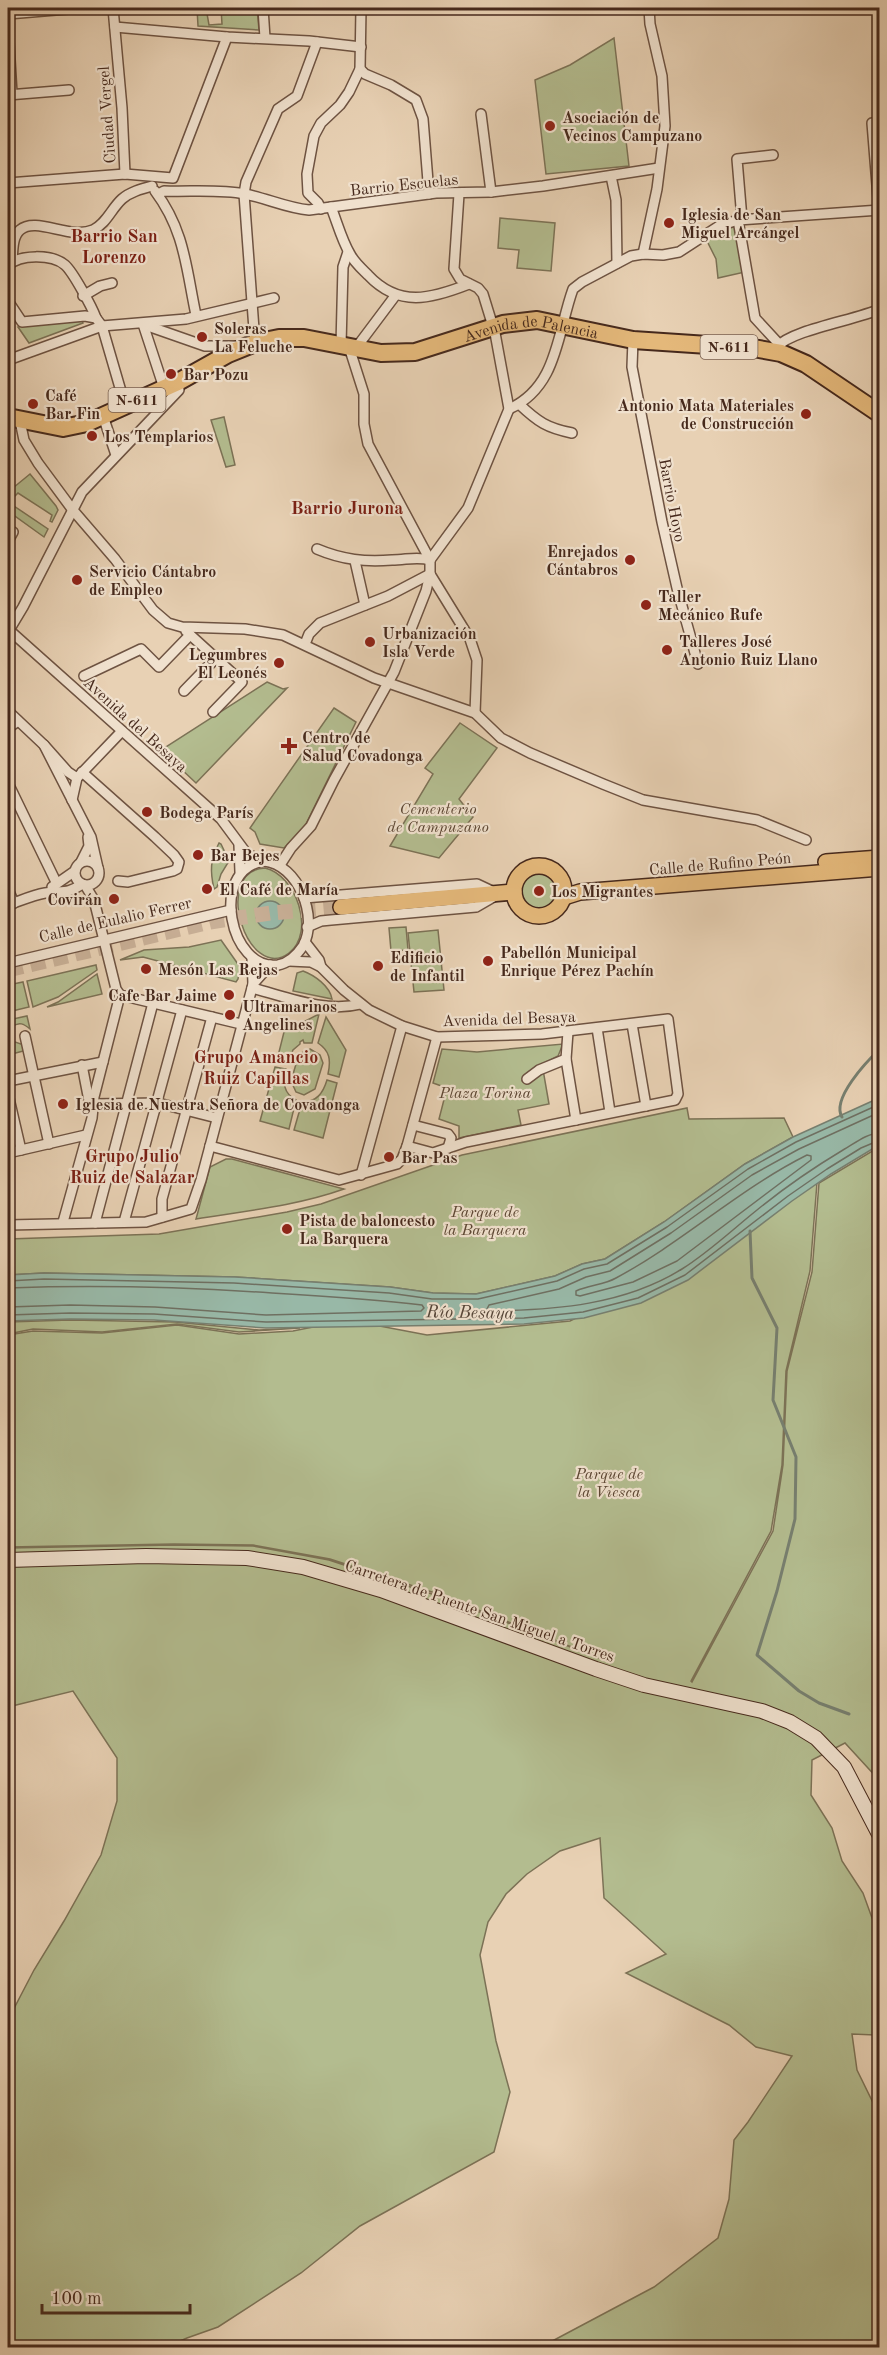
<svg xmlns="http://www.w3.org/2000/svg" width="887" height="2355" font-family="'Old Standard TT',serif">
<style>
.green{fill:#b3bc8f;stroke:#7c7256;stroke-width:1.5}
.water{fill:#98b8a7;stroke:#777f6f;stroke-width:1.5}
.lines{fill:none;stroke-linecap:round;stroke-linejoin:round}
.shore{stroke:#6f7062;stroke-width:1.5}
.stream{stroke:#777f6f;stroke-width:3}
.primary-tunnel{stroke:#c8af96;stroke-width:15;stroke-dasharray:15 8;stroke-linecap:butt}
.street-casing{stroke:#6e5342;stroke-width:12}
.secondary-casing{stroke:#46291c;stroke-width:16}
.primary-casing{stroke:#46291c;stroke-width:18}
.highway-casing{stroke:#46291c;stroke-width:20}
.street{stroke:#f0e1ce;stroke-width:9}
.secondary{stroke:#f0e1ce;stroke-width:14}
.primary{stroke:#e4b87a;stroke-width:15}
.highway{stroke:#e4b87a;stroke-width:16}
.poi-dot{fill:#8f2418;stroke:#f0e1ce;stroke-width:2}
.labels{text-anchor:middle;stroke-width:4.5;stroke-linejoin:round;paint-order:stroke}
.shield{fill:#f0e1ce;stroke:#796051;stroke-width:1.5}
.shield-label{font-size:15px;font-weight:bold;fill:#46291c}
.street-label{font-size:16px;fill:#46291c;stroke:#f0e1ce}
.poi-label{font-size:16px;font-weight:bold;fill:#46291c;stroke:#f0e1ce;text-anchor:start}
.park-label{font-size:16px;font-style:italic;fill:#5c4633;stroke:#f0e1ce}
.neighbourhood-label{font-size:18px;font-weight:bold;fill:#7a1f14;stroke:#f0e1ce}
.water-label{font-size:18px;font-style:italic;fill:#564638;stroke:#f0e1ce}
</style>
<rect width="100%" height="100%" fill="#e8d1b4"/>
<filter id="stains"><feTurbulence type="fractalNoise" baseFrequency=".00333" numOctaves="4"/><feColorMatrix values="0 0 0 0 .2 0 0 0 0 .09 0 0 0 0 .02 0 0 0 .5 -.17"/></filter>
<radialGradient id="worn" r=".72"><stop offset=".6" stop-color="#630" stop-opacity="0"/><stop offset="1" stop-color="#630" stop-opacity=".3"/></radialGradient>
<g class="green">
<polygon points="197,8 206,8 209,25 222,24 221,8 257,8 259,30 198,26"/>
<polygon points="614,38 629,166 546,174 535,80 570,65"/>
<polygon points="500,218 555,223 551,271 517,268 519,250 498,248"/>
<polygon points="731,225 737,229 745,272 718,278 716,259 706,239"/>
<polygon points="82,320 83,323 29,343 18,327"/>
<polygon points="224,417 235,465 226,467 211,420"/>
<polygon points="30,474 56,506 58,510 52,522 50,521 52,515 18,493 13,498 8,494 8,492"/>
<polygon points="8,502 48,529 44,537 8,511"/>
<polygon points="267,682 283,689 287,688 196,783 161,750"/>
<polygon points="334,708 356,722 304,828 284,848 260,844 255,832 250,828"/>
<polygon points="460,723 497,748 459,799 473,817 439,858 390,846 433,774 425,768"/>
<path d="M 219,843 L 221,844 L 229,861 L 221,874 L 217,887 L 214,889 C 210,871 210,860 219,843 Z"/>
<path d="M 265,868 C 296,875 316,932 289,953 C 248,984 211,871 265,868 Z"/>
<circle cx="539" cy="891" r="18"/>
<polygon points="406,927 408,950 391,951 389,928"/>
<polygon points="438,930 444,990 414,992 408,933"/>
<polygon points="221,940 240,967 238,979 236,982 143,957 120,960 144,950 189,947"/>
<polygon points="96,965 97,970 58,997 33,1007 27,981"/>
<path d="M 303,971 C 314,975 330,986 332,999 L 293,991 L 297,973 Z"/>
<polygon points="97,974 102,994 47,1007 58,1002"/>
<polygon points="23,982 29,1007 8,1012 8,985"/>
<polygon points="319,1014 312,1043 304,1043 303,1040 300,1042 300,1044 293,1050 287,1064 277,1060 284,1032"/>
<path d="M 27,1016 L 30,1029 C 24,1024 19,1021 12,1027 L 9,1033 L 12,1041 L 24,1045 L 27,1050 L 8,1055 L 8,1020 Z"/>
<path d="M 326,1017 L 346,1050 L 339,1077 L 328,1074 C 331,1060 330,1051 318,1043 Z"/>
<polygon points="563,1044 558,1056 542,1064 549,1104 518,1110 521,1125 459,1138 459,1126 439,1119 447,1088 433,1083 442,1049 477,1052"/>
<polygon points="310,1049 320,1055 323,1063 315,1089 304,1095 296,1092 291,1081 299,1054"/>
<path d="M 275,1067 L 286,1069 C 283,1083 283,1093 296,1100 L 289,1129 L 260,1121 Z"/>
<path d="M 327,1080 L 337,1083 L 323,1138 L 294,1130 L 302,1102 C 317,1102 323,1093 327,1080 Z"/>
<polygon points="687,1108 689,1119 784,1118 793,1137 745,1164 664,1222 605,1259 582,1264 555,1276 476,1294 433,1293 390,1287 235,1277 44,1273 8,1275 8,1239 159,1234 287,1212 321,1204 462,1155"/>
<polygon points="879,1147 879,1780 845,1743 812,1760 811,1795 832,1828 842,1861 863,1893 876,1929 879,1948 880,2007 875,2035 852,2034 857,2070 879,2115 879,2347 541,2347 654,2287 718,2238 729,2199 734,2140 748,2122 792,2056 756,2047 729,2025 626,1973 666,1954 604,1898 600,1838 560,1851 527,1874 506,1894 488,1922 480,1955 496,2041 510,2092 494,2152 360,2226 301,2273 218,2327 187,2338 166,2347 8,2347 8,2020 34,1970 64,1921 101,1855 117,1801 117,1758 73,1691 8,1707 8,1548 174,1545 253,1546 329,1560 435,1595 612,1663 435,1593 330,1559 253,1545 174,1544 8,1547 8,1335 33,1331 102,1333 177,1325 239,1334 293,1331 348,1320 427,1335 570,1321 618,1297 818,1170 810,1271 786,1371 782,1465 771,1531 691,1681 692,1682 773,1531 783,1465 787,1371 812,1272 819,1183"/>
<path d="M 226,1159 L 232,1159 L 344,1189 C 296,1206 245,1211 196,1219 L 210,1167 Z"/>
<polygon points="70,1320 175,1322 259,1330 300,1328 239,1332 177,1324 102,1332 33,1329 8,1334 8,1322"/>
</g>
<g class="water">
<circle cx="270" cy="915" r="14"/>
<polygon points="879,1098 879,1145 831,1174 792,1201 688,1280 641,1303 584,1318 524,1324 266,1328 154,1320 70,1319 8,1321 8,1275 44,1273 235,1277 390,1287 433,1293 476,1294 555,1276 582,1264 605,1259 664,1222 745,1164 793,1137"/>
</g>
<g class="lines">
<g class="shore">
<path d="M 880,1112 L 799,1149 L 752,1175 L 671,1233 L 610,1271 L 586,1277 L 559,1289 L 489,1305 L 487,1309 L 489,1311 C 556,1310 624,1305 682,1269 C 709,1252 732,1230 757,1210 C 784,1188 813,1168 843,1150 C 854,1144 867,1133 880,1133"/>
<path d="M 807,1155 L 811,1156 L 811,1160 L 677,1261 L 633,1282 L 580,1296 L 576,1295 L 576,1291 C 589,1285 604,1285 616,1278 C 683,1242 739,1189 807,1155 Z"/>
<polyline points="8,1281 44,1279 234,1283 389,1293 432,1299 478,1299 557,1281 584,1269 607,1264 667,1227 748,1169 796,1142 880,1104"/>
<path d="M 8,1288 C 95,1285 184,1287 272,1293 C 322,1296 372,1299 422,1305 L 424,1308 L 421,1311 L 266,1315 L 155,1307 L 70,1305 L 8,1307"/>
<polyline points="8,1315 70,1313 154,1314 266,1322 524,1318 583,1312 638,1298 685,1275 788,1196 827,1169 861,1148 880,1140"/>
</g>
<g class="stream">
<path d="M 842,1117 C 831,1099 867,1061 880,1049"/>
<polyline points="750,1231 752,1278 777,1328 773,1400 796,1457 795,1519 777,1591 757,1655 799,1691 819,1703 849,1714"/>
</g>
<polyline class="primary-tunnel" points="8,970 210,922 271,913 341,907"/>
<defs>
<g id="street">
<polyline points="113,8 122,108 125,174"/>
<polyline points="263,8 265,38"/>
<polyline points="8,14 68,9"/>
<polyline points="8,25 12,94"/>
<polyline points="115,27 227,37 309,41 361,47"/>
<polyline points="360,69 365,74 391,85 416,100 423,119 429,194"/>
<polyline points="8,95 69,90"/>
<polyline points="481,114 491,192"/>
<polyline points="872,123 879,210"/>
<polyline points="611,176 616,200 617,263"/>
<polyline points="8,183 125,174 173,178 227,37"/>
<path d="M 155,191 C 185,231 186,268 196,315"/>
<path d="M 158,194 L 164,191 C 190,192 219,189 245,194 C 266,198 287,208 309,210 L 436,193 L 491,192 L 543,186 L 659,168"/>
<path d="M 331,207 C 337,222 342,241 350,254 C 354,262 362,269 368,275 C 399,308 431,299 469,284"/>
<polyline points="321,209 318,203 308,193 307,174 314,136 321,123 340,105 349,92 360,69 361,8"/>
<polyline points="742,219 737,159 773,155"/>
<polyline points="738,220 755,318 779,344"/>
<polyline points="643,254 657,189 665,126 662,76 650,24 649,8"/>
<path d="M 12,261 C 13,251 12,237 20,230 C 36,216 70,240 93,230 C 107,223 111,209 122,199 C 130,192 141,189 152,186"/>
<path d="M 8,266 C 19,254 52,254 65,265 C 73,272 92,307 96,318"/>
<polyline points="83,296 100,286 112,283"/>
<polyline points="8,301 22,322 85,316 96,318 102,326 125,405"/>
<polyline points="143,324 164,388"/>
<polyline points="145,325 205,346 236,346"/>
<polyline points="633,340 632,367 662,522 677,588 698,664"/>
<polyline points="255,343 244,194 246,182 278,109 297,96 317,42"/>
<polyline points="341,345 343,267 348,252"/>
<path d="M 777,347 C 791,330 856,320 880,309"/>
<polyline points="356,348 395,296"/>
<polyline points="8,360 102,326 186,319 274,298"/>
<path d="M 519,404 C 538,422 547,428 572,433"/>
<path d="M 509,409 C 558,387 557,333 573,289 L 582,282 L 631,256 L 643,254 L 663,255 L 679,252 L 719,226 L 738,220 L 880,210"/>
<polyline points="103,416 116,455"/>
<polyline points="20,421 24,440 38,463 72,509 115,559 153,610 168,623 182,627 245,629 283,635 374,678 475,713 501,738 530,753 603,784 643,800 757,820 806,840"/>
<polyline points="8,541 13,532"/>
<path d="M 317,549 C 343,560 365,562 392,560 C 406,560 417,556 430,560"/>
<polyline points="430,560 468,508 509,409 495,333 483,294 478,288 460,279 454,269 459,194"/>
<polyline points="355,561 365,605"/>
<polyline points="430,574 470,639 477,660 475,713"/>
<polyline points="8,629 221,819 247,854 264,861"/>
<polyline points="186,631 242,682 213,712"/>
<polyline points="8,632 23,607 82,492 179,390 178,382"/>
<polyline points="305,644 309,634 320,623 388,596 430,574"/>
<polyline points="84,676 141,649 159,667 190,635"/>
<polyline points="184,691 216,658"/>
<polyline points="8,711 44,745 68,772 77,778"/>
<polyline points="8,728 18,721"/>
<polyline points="44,745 91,837 98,868"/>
<polyline points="82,772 155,837 174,855 179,862 177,869 173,871 128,882 118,881"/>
<polyline points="8,783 56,882"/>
<polyline points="72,800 77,778 122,731"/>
<polyline points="239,845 240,872"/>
<circle cx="87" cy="873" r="12"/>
<path d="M 264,861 C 298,864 319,917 303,946 C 297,955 289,963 278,965 C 230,972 208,869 264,861 Z"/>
<polyline points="81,862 89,846 88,837"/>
<polyline points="280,865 291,848 311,826 334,780 394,672 426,591 430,574 430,560 368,444 364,424 364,394 349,347"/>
<polyline points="52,887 75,871"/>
<polyline points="8,889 14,903"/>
<polyline points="304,898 477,884 494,892"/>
<path d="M 8,905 C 20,901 33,895 45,893 C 61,890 67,895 82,884"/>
<polyline points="307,927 321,921 331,920 476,907 495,896"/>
<polyline points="305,942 319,960 321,967"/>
<polyline points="289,961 311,962 321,967 344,990 369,1010 402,1026 437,1037 542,1034 668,1019 678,1094 675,1100 466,1142 433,1153 407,1146"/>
<polyline points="8,963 231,910"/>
<polyline points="253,984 270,965"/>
<path d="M 252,988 C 287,997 325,1013 361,1004"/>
<polyline points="120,995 241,1024"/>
<polyline points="632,1024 646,1106"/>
<polyline points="597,1028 610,1112"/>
<polyline points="568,1032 566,1059 576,1120"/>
<polyline points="25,1036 49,1144"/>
<polyline points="82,1065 90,1106"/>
<polyline points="527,1079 539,1070 566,1059"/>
<polyline points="8,1081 103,1062"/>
<polyline points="8,1094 21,1150"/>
<polyline points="94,1104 158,1103 217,1118"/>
<polyline points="413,1125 448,1134 451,1138 448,1148"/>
<polyline points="210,1146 339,1180 397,1164 402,1159 407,1146 437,1037"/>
<polyline points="8,1153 86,1135"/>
<polyline points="361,1175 402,1026"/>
<polyline points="162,1217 162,1199 212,1017"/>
<polyline points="63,1222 92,1118 94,1097 120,995 116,989 94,900 85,885"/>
<polyline points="124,1222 182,1010"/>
<polyline points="95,1223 153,1003"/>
<polyline points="8,1225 146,1222 191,1209 201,1180 253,984 252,958"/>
</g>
<polyline id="secondary" points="8,1560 146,1556 247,1558 303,1567 381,1590 596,1669 644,1685 762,1711 790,1722 816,1738 844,1767 880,1836"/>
<g id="primary">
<polyline points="826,862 880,858"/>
<circle cx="539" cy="891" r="25"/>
<polyline points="564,897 580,892 880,868"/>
<polyline points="341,907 514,892"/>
</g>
<g id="highway">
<path id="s1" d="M 8,417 L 63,428 L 87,423 L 178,382 L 228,354 L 255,343 L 279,338 L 304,338 L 381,353 L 415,352 L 503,324 L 537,320 L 633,340 L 753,348 L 781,353 L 806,364 L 880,414"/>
</g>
</defs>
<use href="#street" class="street-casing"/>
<use href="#secondary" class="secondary-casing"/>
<use href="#primary" class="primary-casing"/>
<use href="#highway" class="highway-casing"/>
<use href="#street" class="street"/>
<use href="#secondary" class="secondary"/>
<use href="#primary" class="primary"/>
<use href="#highway" class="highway"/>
</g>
<g class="poi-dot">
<circle cx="550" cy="126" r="6"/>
<circle cx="669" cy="223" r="6"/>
<circle cx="202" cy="337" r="6"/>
<circle cx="171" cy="374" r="6"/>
<circle cx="33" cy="404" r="6"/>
<circle cx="806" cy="414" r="6"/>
<circle cx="92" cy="436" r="6"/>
<circle cx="630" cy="560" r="6"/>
<circle cx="77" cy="580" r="6"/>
<circle cx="646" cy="605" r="6"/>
<circle cx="370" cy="642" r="6"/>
<circle cx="667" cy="650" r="6"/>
<circle cx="279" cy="663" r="6"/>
<path d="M286 737h6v6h6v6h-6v6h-6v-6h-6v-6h6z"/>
<circle cx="147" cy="812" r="6"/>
<circle cx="198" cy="855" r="6"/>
<circle cx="207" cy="889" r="6"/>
<circle cx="539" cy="891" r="6"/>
<circle cx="114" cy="899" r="6"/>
<circle cx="488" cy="961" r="6"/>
<circle cx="378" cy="966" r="6"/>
<circle cx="146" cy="969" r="6"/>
<circle cx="229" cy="995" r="6"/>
<circle cx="230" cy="1015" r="6"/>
<circle cx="63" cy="1104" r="6"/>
<circle cx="389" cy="1157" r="6"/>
<circle cx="287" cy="1229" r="6"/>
</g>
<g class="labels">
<g class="shield">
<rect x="700.5" y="335" width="57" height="24" rx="4.5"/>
<rect x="108.5" y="388" width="57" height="24" rx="4.5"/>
</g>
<g class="shield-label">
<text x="729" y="352">N-611</text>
<text x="137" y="405">N-611</text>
</g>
<g class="street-label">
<text transform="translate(106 115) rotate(-94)" y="6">Ciudad Vergel</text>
<text transform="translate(404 184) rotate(-6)" y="6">Barrio Escuelas</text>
<text dy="6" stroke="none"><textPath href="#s1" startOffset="549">Avenida de Palencia</textPath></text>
<text transform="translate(673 500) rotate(79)" y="6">Barrio Hoyo</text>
<text transform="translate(136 724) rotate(42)" y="6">Avenida del Besaya</text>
<text transform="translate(720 863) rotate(-5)" y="6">Calle de Rufino Peón</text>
<text transform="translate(115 919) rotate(-13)" y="6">Calle de Eulalio Ferrer</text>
<text transform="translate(509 1018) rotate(-2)" y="6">Avenida del Besaya</text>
<text transform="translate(480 1610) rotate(19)" y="6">Carretera de Puente San Miguel a Torres</text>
</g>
<g class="poi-label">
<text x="562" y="123">Asociación de<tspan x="562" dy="18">Vecinos Campuzano</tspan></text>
<text x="681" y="220">Iglesia de San<tspan x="681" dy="18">Miguel Arcángel</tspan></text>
<text x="214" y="334">Soleras<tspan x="214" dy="18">La Feluche</tspan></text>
<text x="183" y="380">Bar Pozu</text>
<text x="45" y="401">Café<tspan x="45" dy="18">Bar Fin</tspan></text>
<text x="794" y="411" text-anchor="end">Antonio Mata Materiales<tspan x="794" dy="18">de Construcción</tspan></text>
<text x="104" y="442">Los Templarios</text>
<text x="618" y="557" text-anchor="end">Enrejados<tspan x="618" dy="18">Cántabros</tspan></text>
<text x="89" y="577">Servicio Cántabro<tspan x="89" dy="18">de Empleo</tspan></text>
<text x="658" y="602">Taller<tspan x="658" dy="18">Mecánico Rufe</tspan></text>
<text x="382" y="639">Urbanización<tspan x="382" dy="18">Isla Verde</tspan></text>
<text x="679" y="647">Talleres José<tspan x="679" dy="18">Antonio Ruiz Llano</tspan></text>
<text x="267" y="660" text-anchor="end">Legumbres<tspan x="267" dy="18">El Leonés</tspan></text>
<text x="302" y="743">Centro de<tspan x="302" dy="18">Salud Covadonga</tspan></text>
<text x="159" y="818">Bodega París</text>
<text x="210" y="861">Bar Bejes</text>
<text x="219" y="895">El Café de María</text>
<text x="551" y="897">Los Migrantes</text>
<text x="102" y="905" text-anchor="end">Covirán</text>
<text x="500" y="958">Pabellón Municipal<tspan x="500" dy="18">Enrique Pérez Pachín</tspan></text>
<text x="390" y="963">Edificio<tspan x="390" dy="18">de Infantil</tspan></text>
<text x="158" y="975">Mesón Las Rejas</text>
<text x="217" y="1001" text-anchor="end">Cafe Bar Jaime</text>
<text x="242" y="1012">Ultramarinos<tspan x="242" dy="18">Angelines</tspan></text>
<text x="75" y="1110">Iglesia de Nuestra Señora de Covadonga</text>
<text x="401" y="1163">Bar Pas</text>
<text x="299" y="1226">Pista de baloncesto<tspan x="299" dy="18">La Barquera</tspan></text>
</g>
<g class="park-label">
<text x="438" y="814">Cementerio<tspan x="438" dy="18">de Campuzano</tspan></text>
<text x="485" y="1098">Plaza Torina</text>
<text x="485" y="1217">Parque de<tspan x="485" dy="18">la Barquera</tspan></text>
<text x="609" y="1479">Parque de<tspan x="609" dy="18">la Viesca</tspan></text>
</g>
<g class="neighbourhood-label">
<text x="114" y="242">Barrio San<tspan x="114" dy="21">Lorenzo</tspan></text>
<text x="347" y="514">Barrio Jurona</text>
<text x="256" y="1063">Grupo Amancio<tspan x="256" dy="21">Ruiz Capillas</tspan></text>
<text x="132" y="1162">Grupo Julio<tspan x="132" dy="21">Ruiz de Salazar</tspan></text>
</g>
<g class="water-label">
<text transform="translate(470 1312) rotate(1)" y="6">Río Besaya</text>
</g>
</g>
<rect width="887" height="2355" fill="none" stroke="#e8d1b4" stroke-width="30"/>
<rect x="9" y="9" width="869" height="2337" fill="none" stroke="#46291c" stroke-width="3"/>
<rect x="15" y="15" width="857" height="2325" fill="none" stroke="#46291c" stroke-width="1.5"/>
<path d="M42 2304v9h148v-9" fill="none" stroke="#46291c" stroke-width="3"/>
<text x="51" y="2304" font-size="18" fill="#46291c" stroke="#f0e1ce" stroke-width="4.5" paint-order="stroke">100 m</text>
<rect width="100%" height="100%" filter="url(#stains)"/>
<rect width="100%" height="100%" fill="url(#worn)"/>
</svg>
